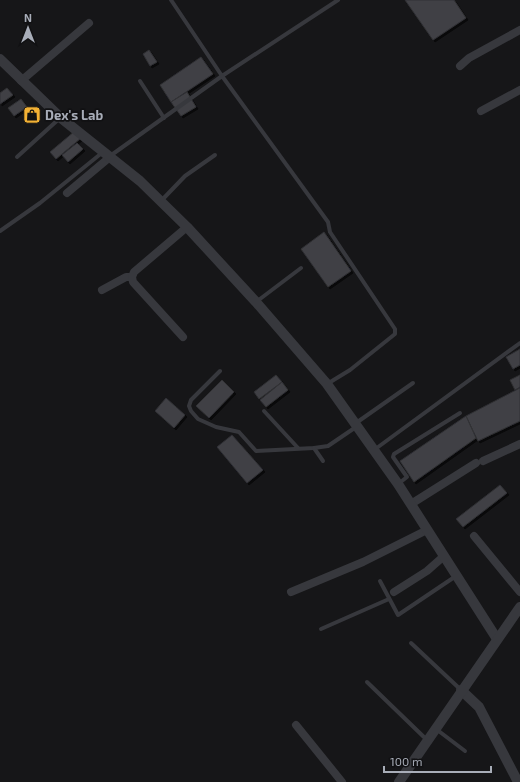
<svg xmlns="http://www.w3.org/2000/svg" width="520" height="782" font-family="'Exo 2',sans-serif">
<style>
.building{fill:#404145;stroke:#303034;filter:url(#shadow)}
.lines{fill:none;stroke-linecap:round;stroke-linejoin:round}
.service{stroke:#37383d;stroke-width:4}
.minor{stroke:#37383d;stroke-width:8}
.tertiary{stroke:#37383d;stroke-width:10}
.labels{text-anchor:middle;stroke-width:3.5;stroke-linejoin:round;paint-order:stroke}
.poi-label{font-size:13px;font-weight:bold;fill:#a8adb8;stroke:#111113;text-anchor:start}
</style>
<defs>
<filter id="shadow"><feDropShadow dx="2" dy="2" stdDeviation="0" flood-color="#0009"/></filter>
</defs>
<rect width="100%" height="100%" fill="#161618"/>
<g class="building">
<polygon points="405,0 454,0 466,18 433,40"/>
<polygon points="149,50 157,62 150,66 143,54"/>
<polygon points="201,57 213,74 171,102 160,85"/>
<polygon points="7,88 13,95 0,104 0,93"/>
<polygon points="187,92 196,107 181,116 171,102"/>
<polygon points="21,99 27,107 14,116 8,108"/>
<polygon points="75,131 81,138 56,159 50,152"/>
<polygon points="77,143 83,149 68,162 62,155"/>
<polygon points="324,232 351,271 328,287 301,249"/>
<polygon points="520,349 520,365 513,369 506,357"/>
<polygon points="276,375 282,382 259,399 254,392"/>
<polygon points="520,375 520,387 515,390 510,380"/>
<polygon points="222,380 234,392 209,418 196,406"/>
<polygon points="282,382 288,390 266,407 260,400"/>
<polygon points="520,388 520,421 478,441 466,416"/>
<polygon points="166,398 185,415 174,428 155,411"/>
<polygon points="466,416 476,438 414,482 400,461"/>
<polygon points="232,435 263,470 247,483 217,447"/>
<polygon points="500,485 507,493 463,527 456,519"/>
</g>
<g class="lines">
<g class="service">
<polyline points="171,0 222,76 338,0"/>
<polyline points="140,81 164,118"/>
<polyline points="110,156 222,76 328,222 330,232 395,329 395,334 350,370 327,384"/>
<polyline points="17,157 60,118"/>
<polyline points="161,201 185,176 215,155"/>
<polyline points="0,231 40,203 103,152"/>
<polyline points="256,302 301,268"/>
<polyline points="220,371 191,400 189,406 191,411 198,419 216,427 239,432 256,451 314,448 328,446 356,427"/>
<polyline points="264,411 298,448"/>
<polyline points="356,423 413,383"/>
<polyline points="314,448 323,461"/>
<polyline points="374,450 520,343"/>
<polyline points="398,484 407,477 393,457 394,454 460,413"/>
<polyline points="380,581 398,615 456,576"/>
<polyline points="321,629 389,599"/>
<polyline points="411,643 460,689"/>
<polyline points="367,682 427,740"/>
<polyline points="436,729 465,751"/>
</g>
<g class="minor">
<polyline points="460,66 469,58 520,30"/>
<polyline points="21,81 89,23"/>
<polyline points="481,111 520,90"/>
<polyline points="67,193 110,157"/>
<polyline points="102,290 126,277 132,277"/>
<polyline points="183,337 133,282 132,277 134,272 187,227"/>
<polyline points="483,461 520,444"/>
<polyline points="411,504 476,463"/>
<polyline points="474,536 520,592"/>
<polyline points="291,592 363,562 427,530"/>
<polyline points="394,592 427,571 444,556"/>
<polyline points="296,725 342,782"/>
</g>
<g class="tertiary">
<polyline points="0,59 61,118 140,181 187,227 256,302 327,384 398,484 497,639"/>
<polyline points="461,690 479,707 518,782"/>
<polyline points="399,782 520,607"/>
</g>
</g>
<defs>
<symbol id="shop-square" viewBox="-11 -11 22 22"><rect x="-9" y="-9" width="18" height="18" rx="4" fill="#f2b134" stroke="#111113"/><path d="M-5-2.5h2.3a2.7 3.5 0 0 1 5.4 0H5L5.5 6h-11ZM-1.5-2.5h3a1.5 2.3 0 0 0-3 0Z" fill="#111"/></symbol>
</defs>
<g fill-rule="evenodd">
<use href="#shop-square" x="22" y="105" width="20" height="20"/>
</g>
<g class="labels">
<g class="poi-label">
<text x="45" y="120">Dex's Lab</text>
</g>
</g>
<g transform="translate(28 28)" stroke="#111113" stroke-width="3" paint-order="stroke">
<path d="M0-3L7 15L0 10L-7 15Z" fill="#a8adb8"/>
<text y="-6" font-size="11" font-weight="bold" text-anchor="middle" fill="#a8adb8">N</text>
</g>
<path d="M384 766v6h107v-6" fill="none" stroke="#a8adb8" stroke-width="2"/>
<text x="390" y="766" font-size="12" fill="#a8adb8" stroke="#111113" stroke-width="3" paint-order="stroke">100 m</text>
</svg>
